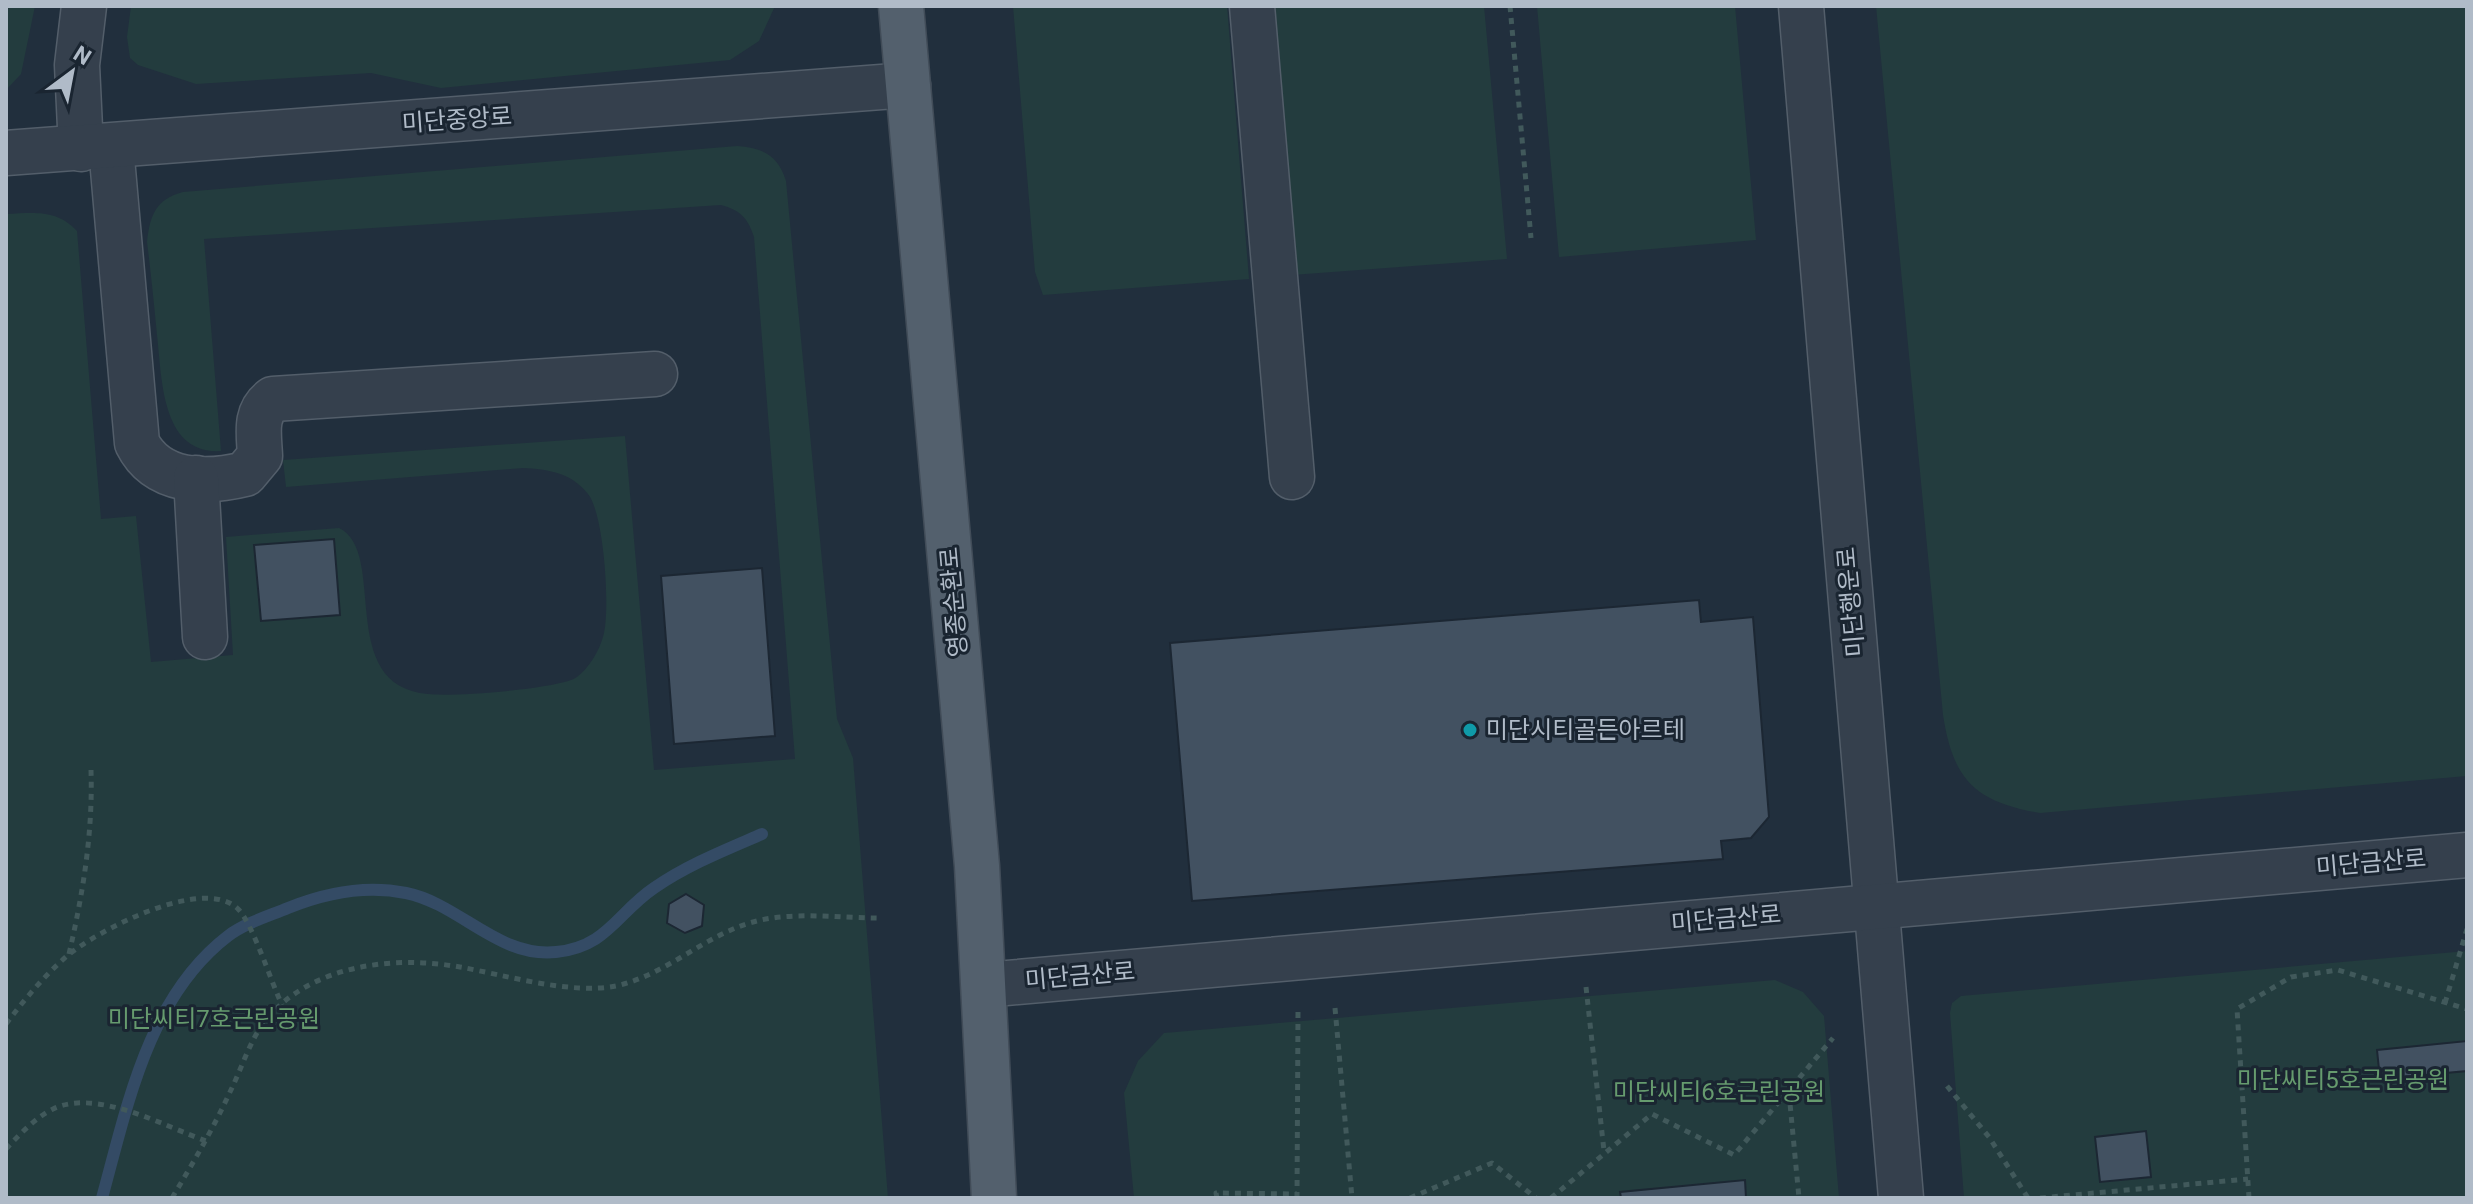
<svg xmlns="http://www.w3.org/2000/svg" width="2473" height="1204" font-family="Roboto,'Noto Sans KR',sans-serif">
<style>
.green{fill:#233c3e}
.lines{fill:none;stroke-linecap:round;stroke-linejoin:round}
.stream{stroke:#344b65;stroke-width:12}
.building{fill:#425161;stroke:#1c2733;stroke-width:2}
.minor-casing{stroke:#535e6a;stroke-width:47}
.major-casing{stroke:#414c58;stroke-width:47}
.path{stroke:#41595b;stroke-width:5;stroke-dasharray:6 6;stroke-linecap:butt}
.minor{stroke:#35404d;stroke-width:44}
.major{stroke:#53606d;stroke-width:44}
.culture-dot{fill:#0f9aa8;stroke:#1a2531;stroke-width:3}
.labels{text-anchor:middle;stroke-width:6;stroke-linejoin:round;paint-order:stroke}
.street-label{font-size:24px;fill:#b0bbc8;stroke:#1a2531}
.poi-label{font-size:24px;fill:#b0bbc8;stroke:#1a2531;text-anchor:start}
.park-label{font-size:24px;fill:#669b6e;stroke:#1a2531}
</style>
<rect width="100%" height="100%" fill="#212f3d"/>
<g class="green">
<polygon points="6,6 35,6 21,74 6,90"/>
<polygon points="131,6 775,6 759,41 730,60 441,88 371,73 196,84 138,65 130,58 127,37"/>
<polygon points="1013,6 1227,6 1249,279 1043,295 1035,272"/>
<polygon points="1271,6 1484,6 1507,259 1292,275"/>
<polygon points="1537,6 1735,6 1756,240 1559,257"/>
<path d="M 1876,6 L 2467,6 L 2467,776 L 2040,813 C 1975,802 1953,780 1943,715 Z"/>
<path d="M 737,146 C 763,148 778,155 786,181 L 837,719 L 853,758 L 888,1198 L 6,1198 L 6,214 C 35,213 56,209 77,231 L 101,519 L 136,516 L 151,662 L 233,655 L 226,537 L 339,528 C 389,552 334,686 428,694 C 451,697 561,689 577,677 C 589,668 599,651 603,637 C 611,612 604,513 588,494 C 572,473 548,469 523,468 L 286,487 L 283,460 L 625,436 L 654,770 L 795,759 L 754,237 C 748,218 740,210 721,205 L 204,239 L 221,451 C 161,455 162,378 157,335 C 154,304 151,273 147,242 C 150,215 156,199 183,192 Z"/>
<polygon points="2467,951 2467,1198 1964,1198 1950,1013 1952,1003 1961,996"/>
<polygon points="1775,980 1803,992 1824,1016 1839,1198 1134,1198 1124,1093 1138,1061 1164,1033"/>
</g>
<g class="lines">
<path class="stream" d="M 102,1198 C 127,1107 148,997 228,936 C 245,923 269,916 288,908 C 325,893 367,885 406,893 C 460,904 498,958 556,952 C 607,947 617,913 654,888 C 687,865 725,850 762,834"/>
</g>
<g class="building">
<polygon points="334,539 340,615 261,621 254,545"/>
<polygon points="762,568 775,736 674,744 661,576"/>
<polygon points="1699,600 1701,622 1753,617 1769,817 1751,838 1721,841 1723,859 1192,901 1170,643"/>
<polygon points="686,894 704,905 702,926 685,933 667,923 669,904"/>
<polygon points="2467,1041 2467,1071 2380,1079 2377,1050"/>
<polygon points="2146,1131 2151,1177 2100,1182 2095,1137"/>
<polygon points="1745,1180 1746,1198 1621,1198 1620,1192"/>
</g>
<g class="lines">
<defs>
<g id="minor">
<polyline points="1252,6 1292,477"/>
<polyline points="1801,6 1901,1198"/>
<path d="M 111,147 L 137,443 C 157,483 205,484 245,474 L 260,456 C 259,434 254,413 273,399 L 655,374"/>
<polyline points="81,149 77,65 84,6"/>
<polyline points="6,153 908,85"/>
<polyline points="196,478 205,637"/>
<polyline points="984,985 2467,855"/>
</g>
<polyline id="major" points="901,6 977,866 994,1198"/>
</defs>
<use href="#minor" class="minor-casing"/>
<use href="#major" class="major-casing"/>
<g class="path">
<polyline points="1510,6 1531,238"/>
<path d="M 69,954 C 83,893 93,833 91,770"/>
<polyline points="1586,987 1604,1151"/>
<polyline points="2445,1003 2467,929"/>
<polyline points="1335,1008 1352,1198"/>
<path d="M 6,1024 C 24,1000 44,976 67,956 C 98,930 206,874 239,910 C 253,925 272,984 282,1005"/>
<polyline points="1947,1086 1989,1137 2028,1198"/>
<polyline points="1789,1093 1799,1198"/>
<path d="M 6,1149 C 19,1135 36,1117 53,1109 C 96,1088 164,1126 206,1141"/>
<path d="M 172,1198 C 193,1163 213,1129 230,1092 C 241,1070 250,1040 265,1021 C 310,965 393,955 460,967 C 505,975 571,995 616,986 C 666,975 705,935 753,922 C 792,911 840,918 880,918"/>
<polyline points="1217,1198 1216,1193 1297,1194"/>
<polyline points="1297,1198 1298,1011"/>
<polyline points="1410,1198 1492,1163 1536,1198"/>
<polyline points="1551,1198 1652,1114 1734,1155 1833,1038"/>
<polyline points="2040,1198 2248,1179"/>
<polyline points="2249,1198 2237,1009 2291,977 2338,970 2467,1009"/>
</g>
<use href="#minor" class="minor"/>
<use href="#major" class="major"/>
</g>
<circle class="culture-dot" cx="1470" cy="730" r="8"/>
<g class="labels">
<g class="street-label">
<text transform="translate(457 120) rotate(-4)" y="8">미단중앙로</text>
<text transform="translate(954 602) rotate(-95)" y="8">영종순환로</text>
<text transform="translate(1851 602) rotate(-95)" y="8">미단행운로</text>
<text transform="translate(2371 863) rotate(-5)" y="8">미단금산로</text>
<text transform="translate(1726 919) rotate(-5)" y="8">미단금산로</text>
<text transform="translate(1080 976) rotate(-5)" y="8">미단금산로</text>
</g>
<g class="poi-label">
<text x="1486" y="738">미단시티골든아르테</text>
</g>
<g class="park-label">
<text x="214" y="1027">미단씨티7호근린공원</text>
<text x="2343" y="1088">미단씨티5호근린공원</text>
<text x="1719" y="1100">미단씨티6호근린공원</text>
</g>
</g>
<rect width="2473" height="1204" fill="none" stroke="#b0bbc8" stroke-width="16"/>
<g transform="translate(72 72) rotate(32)" stroke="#1a2531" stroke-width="6" paint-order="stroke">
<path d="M0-6L14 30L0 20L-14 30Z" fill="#b0bbc8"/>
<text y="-12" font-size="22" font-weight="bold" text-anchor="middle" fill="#b0bbc8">N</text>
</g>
</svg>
